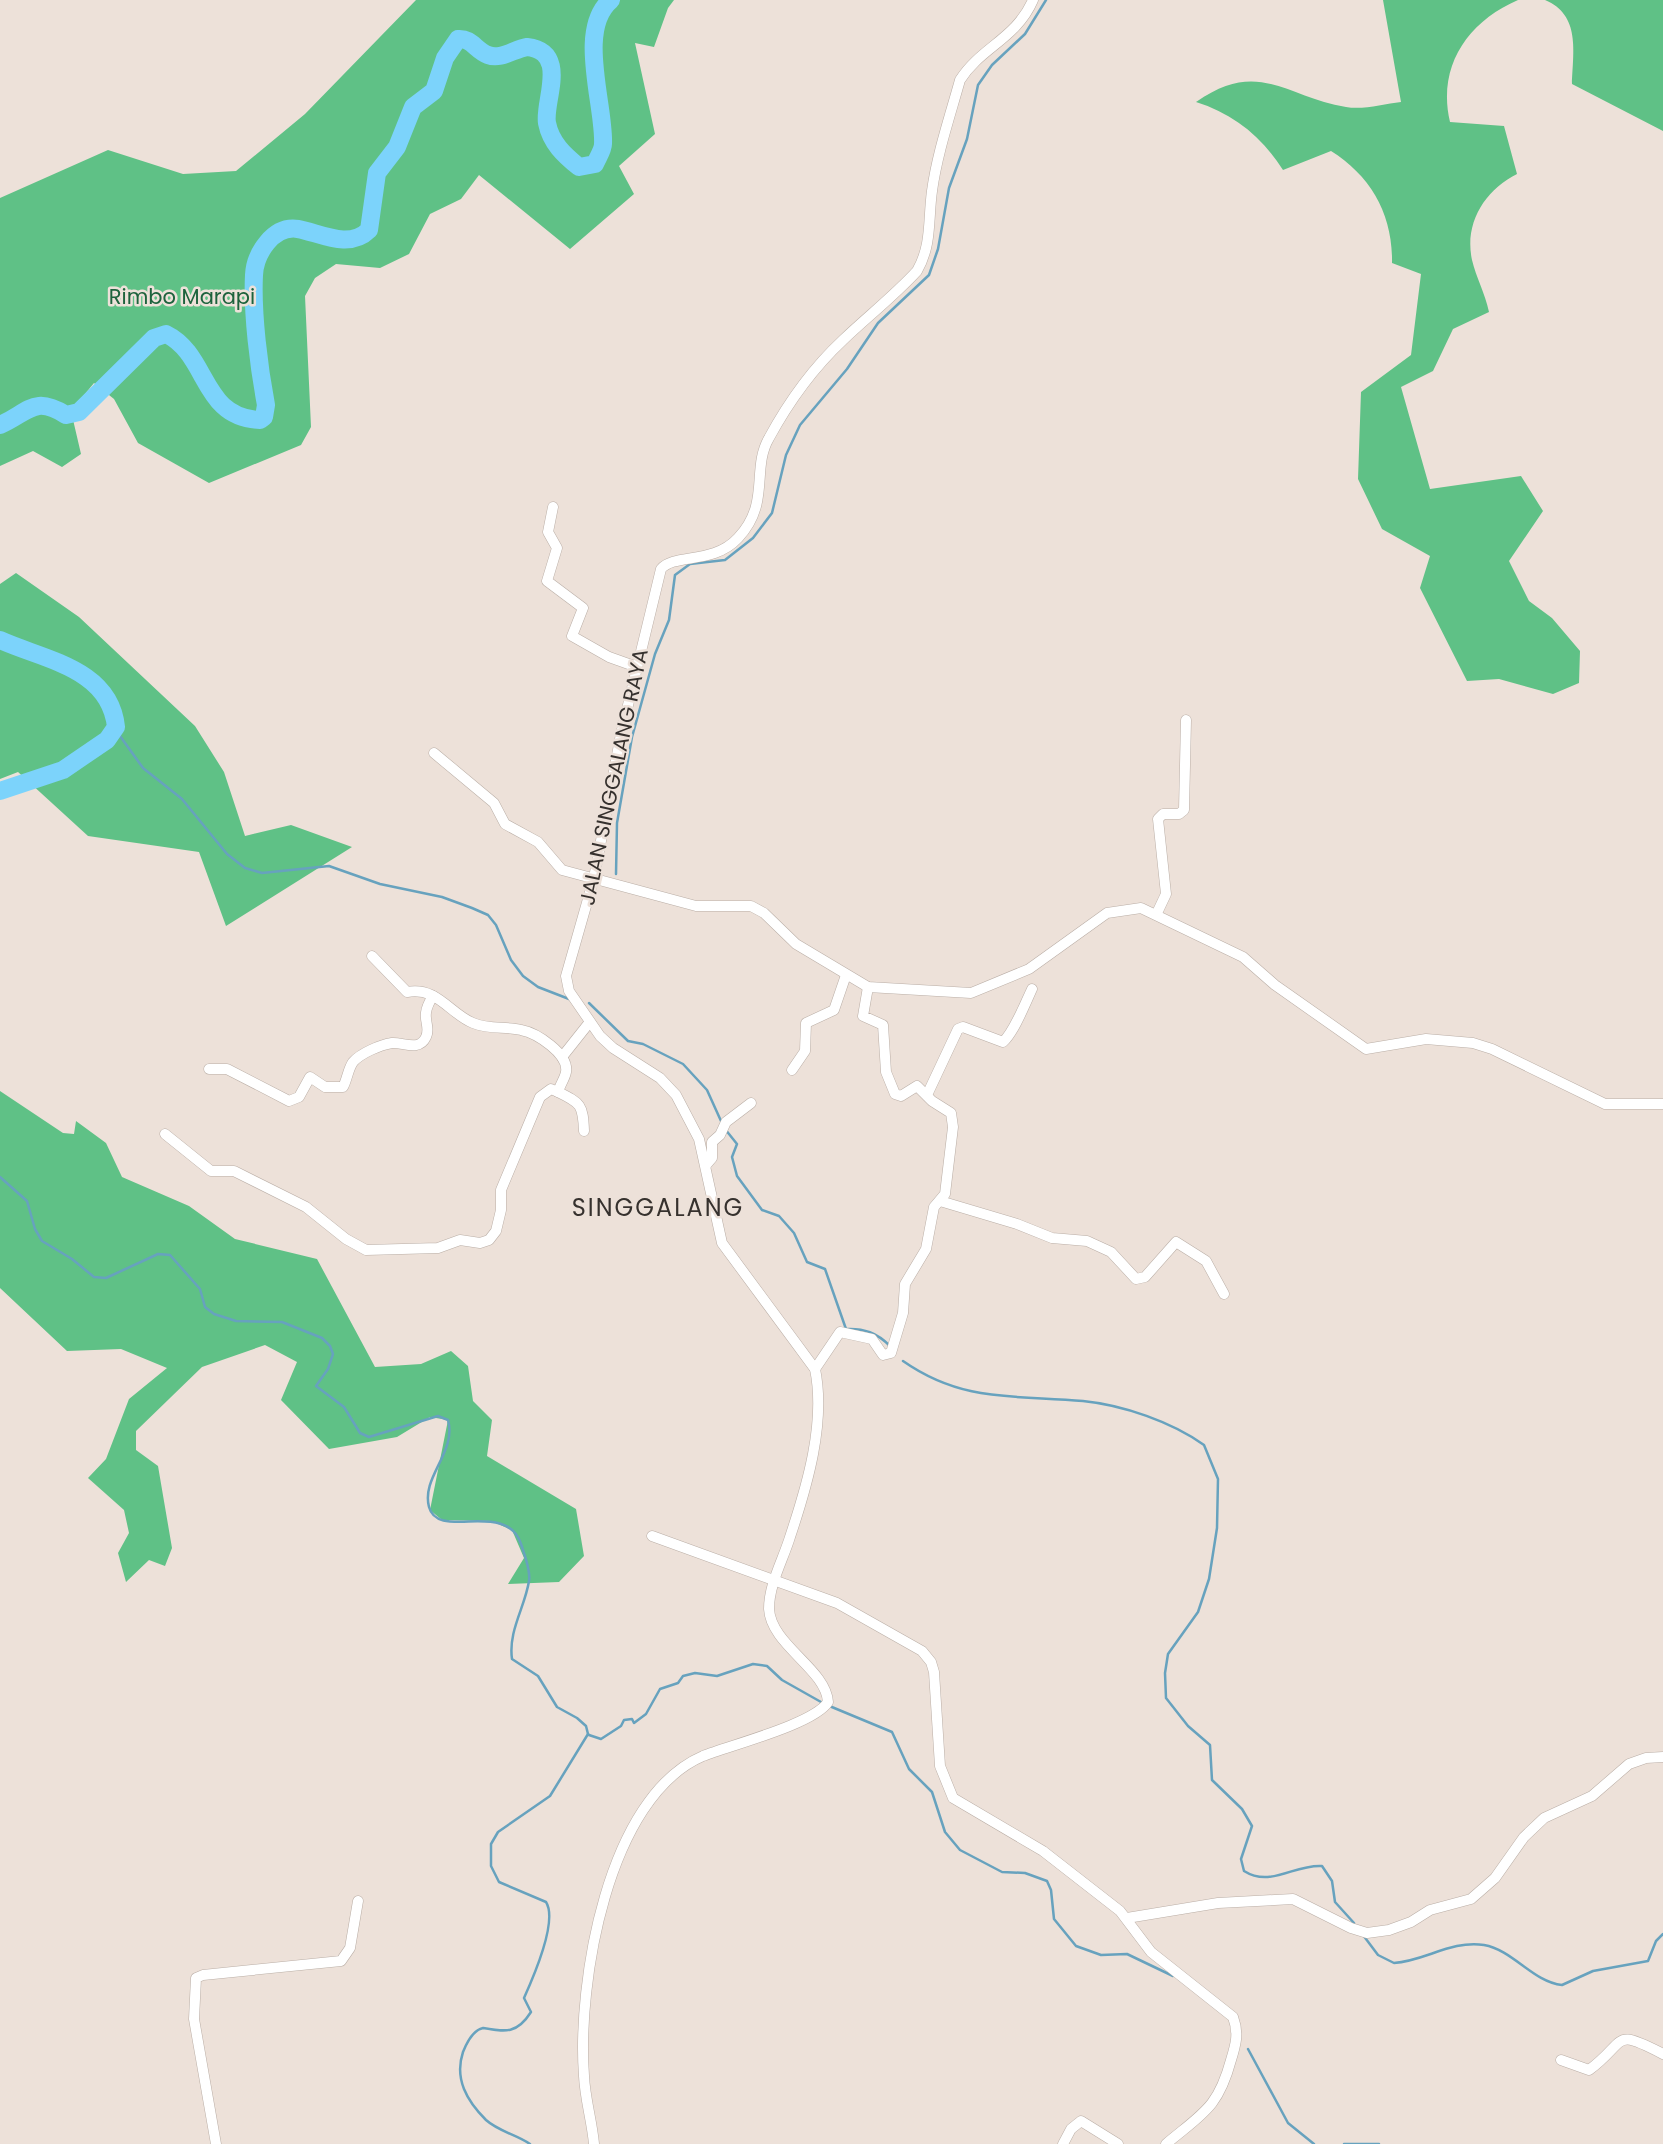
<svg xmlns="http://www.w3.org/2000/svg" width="1663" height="2144" font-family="Poppins,sans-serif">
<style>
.forest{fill:#5fc186}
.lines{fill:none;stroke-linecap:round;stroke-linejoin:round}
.stream{stroke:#67a2be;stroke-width:2.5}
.river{stroke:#7cd3fb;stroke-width:18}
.street-casing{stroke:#baaea6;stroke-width:11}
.street{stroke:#fff;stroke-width:10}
.labels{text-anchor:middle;stroke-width:5;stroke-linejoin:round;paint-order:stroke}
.park-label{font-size:21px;fill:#1d633d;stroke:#ede1d9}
.street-label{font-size:21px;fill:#36312e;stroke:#ede1d9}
.quarter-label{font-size:24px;letter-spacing:2px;fill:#36312e;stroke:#ede1d9}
</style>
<rect width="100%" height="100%" fill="#ede1d9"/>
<g class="forest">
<polygon points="416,0 674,0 668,8 654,47 635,43 655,134 619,166 634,194 570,249 479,175 461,199 430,214 409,254 380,268 336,264 315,278 305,296 311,427 301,445 209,483 138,443 114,399 94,383 71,411 81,454 62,467 33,451 0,466 0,198 108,150 183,174 236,171 305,114"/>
<path d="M 1383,0 L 1518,0 C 1467,22 1437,67 1450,122 L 1504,126 L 1517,174 C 1485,190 1464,223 1472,260 C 1476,277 1485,293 1489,312 L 1453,329 L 1433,371 L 1401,387 L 1430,489 L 1521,476 L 1543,511 L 1509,561 L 1529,601 L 1552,618 L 1580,651 L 1579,683 L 1553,694 L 1499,679 L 1467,681 L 1420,588 L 1430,556 L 1382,529 L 1358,479 L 1361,392 L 1411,355 L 1421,274 L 1392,263 C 1393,215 1371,176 1331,151 L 1283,170 C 1262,137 1234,114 1196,102 C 1259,58 1285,97 1346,107 C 1363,110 1384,104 1401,102 Z"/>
<path d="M 1545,0 L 1663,0 L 1663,131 L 1572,84 C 1573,52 1581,15 1545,0 Z"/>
<polygon points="16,573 79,617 195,726 224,772 245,836 291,825 352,847 226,926 199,852 88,836 18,772 0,779 0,584"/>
<polygon points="0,1091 63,1133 74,1134 76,1121 106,1143 122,1177 189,1206 235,1239 317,1259 375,1367 421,1364 451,1351 468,1366 473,1401 492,1420 487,1456 576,1509 584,1556 559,1582 508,1584 524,1558 512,1530 491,1521 442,1520 430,1510 448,1420 430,1417 397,1437 329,1449 281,1400 297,1362 265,1345 202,1367 136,1431 136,1450 158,1466 172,1548 165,1566 149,1560 126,1582 118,1553 129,1533 124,1510 88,1478 106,1459 129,1399 167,1368 121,1349 67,1351 0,1288"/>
</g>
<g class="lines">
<g class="stream">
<polyline points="115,729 143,768 182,799 227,854 245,868 262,873 329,866 380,884 442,897 472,908 488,915 496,925 511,960 523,976 538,987 569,999"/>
<polyline points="616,874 617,823 632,737 655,654 669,620 675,575 690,564 725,560 753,538 772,513 786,455 800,425 847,369 878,323 929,275 938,249 949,188 967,139 978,85 992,65 1025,34 1046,0"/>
<polyline points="589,1003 628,1041 643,1044 683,1064 707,1090 721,1121"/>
<path d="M 725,1129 L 737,1144 L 732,1157 L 737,1176 L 762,1210 L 779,1216 L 794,1233 L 807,1262 L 825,1269 L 846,1329 C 864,1328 877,1333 890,1346"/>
<path d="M 0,1177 L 27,1201 L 35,1229 L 42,1241 L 72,1259 L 94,1277 L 106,1278 L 158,1254 L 170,1255 L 200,1289 L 205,1307 L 214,1314 L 236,1321 L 282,1322 L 322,1338 L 330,1346 L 333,1354 L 328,1369 L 316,1386 L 344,1407 L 360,1433 L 369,1437 L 438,1416 L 448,1420 C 457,1452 421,1477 429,1507 C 438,1541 506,1499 521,1544 C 524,1553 531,1571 529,1581 C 525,1607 508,1631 512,1659 L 538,1676 L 557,1707 L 577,1718 L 586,1726 L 588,1734"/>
<path d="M 903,1361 C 963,1403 1015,1395 1083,1401 C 1123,1405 1172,1422 1204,1445 L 1218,1479 L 1217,1528 L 1209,1579 L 1198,1612 L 1168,1654 L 1165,1673 L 1166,1698 L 1188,1726 L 1210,1745 L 1212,1780 L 1242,1809 L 1252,1826 L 1241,1859 L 1244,1871 C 1271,1888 1294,1864 1322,1866 L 1332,1881 L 1335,1902 L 1354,1923"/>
<polyline points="827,1705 892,1732 909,1769 932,1792 945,1832 960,1850 1002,1872 1025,1873 1047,1881 1051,1890 1054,1919 1076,1946 1101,1955 1127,1954 1173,1976"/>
<polyline points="589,1735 601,1739 621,1726 624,1720 632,1719 634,1723 646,1714 660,1689 678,1683 683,1676 695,1673 717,1676 753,1664 767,1666 782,1680 821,1702"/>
<path d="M 1363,1935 L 1378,1955 L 1394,1963 C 1425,1961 1451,1940 1484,1945 C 1513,1950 1533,1982 1562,1985 L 1593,1971 L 1648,1961 L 1656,1941 L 1663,1934"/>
<polyline points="1248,2049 1288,2123 1314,2144"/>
<path d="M 530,2144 C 517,2135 498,2131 486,2120 C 467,2101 454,2079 463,2052 C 467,2042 473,2030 483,2028 C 506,2032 517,2034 531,2012 L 524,1998 C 533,1978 558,1921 546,1902 L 499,1882 L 491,1866 L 491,1844 L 498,1832 L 550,1796 L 588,1734"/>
<polyline points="1344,2144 1379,2144"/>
</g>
<g class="river">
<path d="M 0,425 C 29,412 34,395 66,415 L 79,412 L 154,338 L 166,334 C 209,355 201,418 260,420 L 264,417 L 266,405 C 259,368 252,313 254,275 C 255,254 273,225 298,229 C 320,233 349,250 369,230 L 377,173 L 397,147 L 413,107 L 434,91 L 445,58 L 458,39 C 472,38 475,50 488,55 C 501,60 514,49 527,47 C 570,52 543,102 547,123 C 551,143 564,155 579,167 L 595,164 C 598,157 603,150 603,144 C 605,106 576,29 611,0"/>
<path d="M 0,640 C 44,660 110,668 116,727 L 107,740 L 63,770 L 0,791"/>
</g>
<defs>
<g id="street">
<polyline points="553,507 548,532 557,548 547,581 583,608 572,636 609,657 637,667"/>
<polyline points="434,753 494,803 505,824 538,842 562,870 696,906 751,906 764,913 796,944 868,987 971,993 1029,969 1107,913 1141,908 1243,957 1275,985 1366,1049 1426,1039 1473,1043 1492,1049 1605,1104 1663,1104"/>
<polyline points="1157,913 1166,894 1158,819 1163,814 1179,814 1184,810 1186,720"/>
<path d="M 372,956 L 407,992 C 437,986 450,1014 473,1023 C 490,1030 505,1026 521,1030 C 537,1033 569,1054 566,1072 C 565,1078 560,1085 558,1092 C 581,1103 583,1105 584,1131"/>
<polyline points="562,1057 589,1023"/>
<path d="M 209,1069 L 227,1069 L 289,1101 L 299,1097 L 310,1077 L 325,1087 L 343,1087 C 347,1080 348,1069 353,1062 C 361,1053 380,1045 392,1043 C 403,1042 419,1052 426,1037 C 432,1024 418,1019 433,996"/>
<polyline points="792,1070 805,1051 806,1023 834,1010 846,975"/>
<path d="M 927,1095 L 958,1029 L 963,1027 L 1003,1042 C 1014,1032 1025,1004 1032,989"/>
<polyline points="165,1134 211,1171 234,1171 306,1207 346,1239 366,1250 438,1248 460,1240 480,1243 489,1240 496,1231 501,1210 501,1190 540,1097 551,1089 558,1092"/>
<polyline points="706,1165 712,1158 712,1142 720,1135 726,1122 751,1103"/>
<polyline points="940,1201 1017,1224 1052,1238 1087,1241 1111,1252 1136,1279 1145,1277 1176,1242 1206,1261 1224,1294"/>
<polyline points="815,1369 840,1332 872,1339 883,1355 891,1353 903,1313 905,1284 926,1249 934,1207 945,1194 953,1127 951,1113 932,1101 917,1086 901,1096 895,1094 886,1072 883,1025 863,1016 868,987"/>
<path d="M 652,1536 L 837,1603 L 922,1651 L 931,1662 L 934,1672 L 940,1766 L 953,1798 L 1043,1851 L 1120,1911 L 1151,1952 L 1233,2017 C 1239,2033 1236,2044 1231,2060 C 1218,2108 1203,2113 1166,2144"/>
<polyline points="1127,1918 1218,1903 1293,1899 1351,1928 1367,1933 1389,1930 1411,1922 1430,1910 1471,1899 1495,1878 1524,1837 1544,1818 1592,1796 1629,1764 1646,1758 1663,1757"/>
<path d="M 1561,2060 L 1589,2070 C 1628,2041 1611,2027 1663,2054"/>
<polyline points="216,2144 194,2019 196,1978 203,1975 341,1961 350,1948 358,1901"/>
<path d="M 594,2144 C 592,2121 585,2099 584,2076 C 577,1984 607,1797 703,1756 C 731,1745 814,1724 828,1702 C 826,1669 771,1645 769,1609 C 769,1584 783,1560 790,1537 C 807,1486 826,1423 815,1369 L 722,1243 L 699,1139 L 676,1095 L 660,1078 L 613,1048 L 600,1036 L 569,991 L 566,976 L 594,878 L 621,734 L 661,569 C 675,553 713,565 738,538 C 771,503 751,469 769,438 C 788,403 813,368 843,340 C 867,317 894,296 917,271 C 932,245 928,220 932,191 C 937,154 950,116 960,80 C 981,47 1016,39 1033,0"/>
<polyline points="1063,2144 1071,2129 1081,2121 1118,2144"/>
</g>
</defs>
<use href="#street" class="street-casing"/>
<use href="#street" class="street"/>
</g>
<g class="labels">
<g class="park-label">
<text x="182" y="304">Rimbo Marapi</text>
</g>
<g class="street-label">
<text transform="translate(614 777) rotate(-78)" y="7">JALAN SINGGALANG RAYA</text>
</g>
<g class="quarter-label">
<text x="658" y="1216">SINGGALANG</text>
</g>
</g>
</svg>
